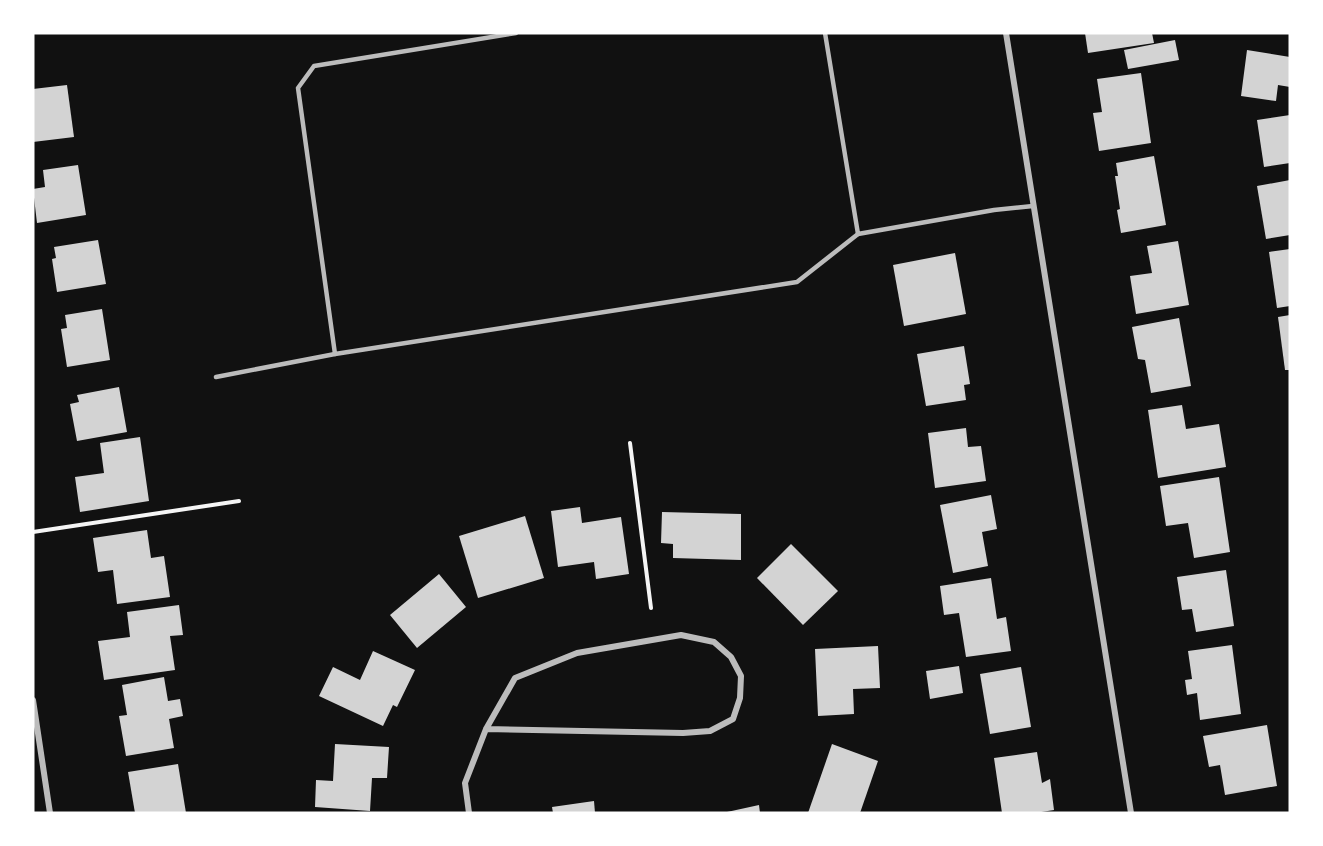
<svg xmlns="http://www.w3.org/2000/svg" width="1323" height="846" font-family="'Open Sans',sans-serif">
<style>
.building{fill:#d3d3d3}
.lines{fill:none;stroke-linecap:round;stroke-linejoin:round}
.path{stroke:#f5f5f5;stroke-width:4}
.service{stroke:#bcbcbc;stroke-width:4.5}
.minor{stroke:#bcbcbc;stroke-width:6}
</style>
<rect width="100%" height="100%" fill="#111"/>
<g class="building">
<polygon points="1085,33 1152,33 1154,43 1088,53"/>
<polygon points="1175,40 1179,60 1128,69 1124,50"/>
<polygon points="1247,50 1290,57 1290,87 1278,85 1276,101 1241,96"/>
<polygon points="1141,73 1151,143 1099,151 1093,113 1102,112 1097,79"/>
<polygon points="67,85 74,137 33,142 33,89"/>
<polygon points="1290,115 1290,163 1264,167 1257,120"/>
<polygon points="1154,156 1166,225 1121,233 1117,210 1120,209 1115,176 1118,176 1116,163"/>
<polygon points="78,165 86,215 37,223 33,189 45,187 43,170"/>
<polygon points="1290,180 1290,235 1266,239 1257,186"/>
<polygon points="98,240 106,284 57,292 52,259 56,258 54,247"/>
<polygon points="1178,241 1189,305 1136,314 1130,276 1152,273 1147,246"/>
<polygon points="1290,249 1290,306 1277,308 1269,252"/>
<polygon points="955,253 966,314 904,326 893,265"/>
<polygon points="102,309 110,360 67,367 61,329 67,328 65,315"/>
<polygon points="1290,315 1290,370 1285,370 1278,317"/>
<polygon points="1179,318 1191,386 1151,393 1145,360 1138,359 1132,327"/>
<polygon points="964,346 970,384 964,385 966,400 926,406 917,354"/>
<polygon points="119,387 127,432 77,441 70,404 79,402 77,395"/>
<polygon points="1182,405 1186,429 1219,424 1226,467 1158,478 1148,410"/>
<polygon points="966,428 968,447 981,446 986,481 935,488 928,433"/>
<polygon points="140,437 149,501 80,512 75,477 104,473 100,443"/>
<polygon points="1219,477 1230,552 1194,558 1188,523 1166,526 1160,486"/>
<polygon points="991,495 997,529 982,532 988,566 953,573 940,505"/>
<polygon points="580,507 582,523 621,517 629,574 596,579 594,562 558,567 551,511"/>
<polygon points="662,512 741,514 741,560 673,558 673,544 661,543"/>
<polygon points="525,516 544,578 478,598 459,536"/>
<polygon points="147,530 151,558 164,556 170,597 117,604 113,570 98,572 93,538"/>
<polygon points="791,544 838,591 803,625 757,578"/>
<polygon points="1226,570 1234,626 1196,632 1192,609 1182,610 1177,577"/>
<polygon points="439,574 466,607 417,648 390,615"/>
<polygon points="991,578 997,619 1006,617 1011,651 966,657 959,613 944,615 940,586"/>
<polygon points="179,605 183,635 170,636 175,670 104,680 98,641 130,637 127,612"/>
<polygon points="1232,645 1241,714 1200,720 1197,693 1187,695 1185,680 1192,679 1188,651"/>
<polygon points="878,646 880,688 853,689 854,714 818,716 815,649"/>
<polygon points="373,651 415,670 397,707 393,705 383,726 319,696 333,667 360,680"/>
<polygon points="959,666 963,693 930,699 926,671"/>
<polygon points="1021,667 1031,727 990,734 980,674"/>
<polygon points="164,677 168,701 180,699 183,716 169,719 174,748 126,756 119,716 127,715 122,685"/>
<polygon points="1267,725 1277,786 1225,795 1220,765 1209,767 1203,736"/>
<polygon points="335,744 389,747 387,778 372,778 370,811 315,807 316,780 333,781"/>
<polygon points="832,744 878,761 860,813 808,813"/>
<polygon points="1037,752 1042,783 1050,779 1054,810 1035,813 1002,813 994,758"/>
<polygon points="178,764 186,813 135,813 128,772"/>
<polygon points="594,801 595,813 553,813 552,807"/>
<polygon points="759,805 760,813 727,813 727,812"/>
</g>
<g class="lines">
<g class="path">
<polyline points="630,443 651,608"/>
<polyline points="33,532 239,501"/>
</g>
<g class="service">
<polyline points="516,33 314,66 298,88 335,354 797,282 858,234"/>
<polyline points="825,33 858,234 994,210 1033,206"/>
<polyline points="216,377 335,354"/>
</g>
<g class="minor">
<polyline points="1006,33 1131,813"/>
<polyline points="33,700 50,813"/>
<polyline points="469,813 465,783 486,729 515,678 577,653 681,635 714,642 731,657 741,676 740,698 733,719 710,731 683,733 486,729"/>
</g>
</g>
<rect width="1323" height="846" fill="none" stroke="#ffffff" stroke-width="69"/>
</svg>
